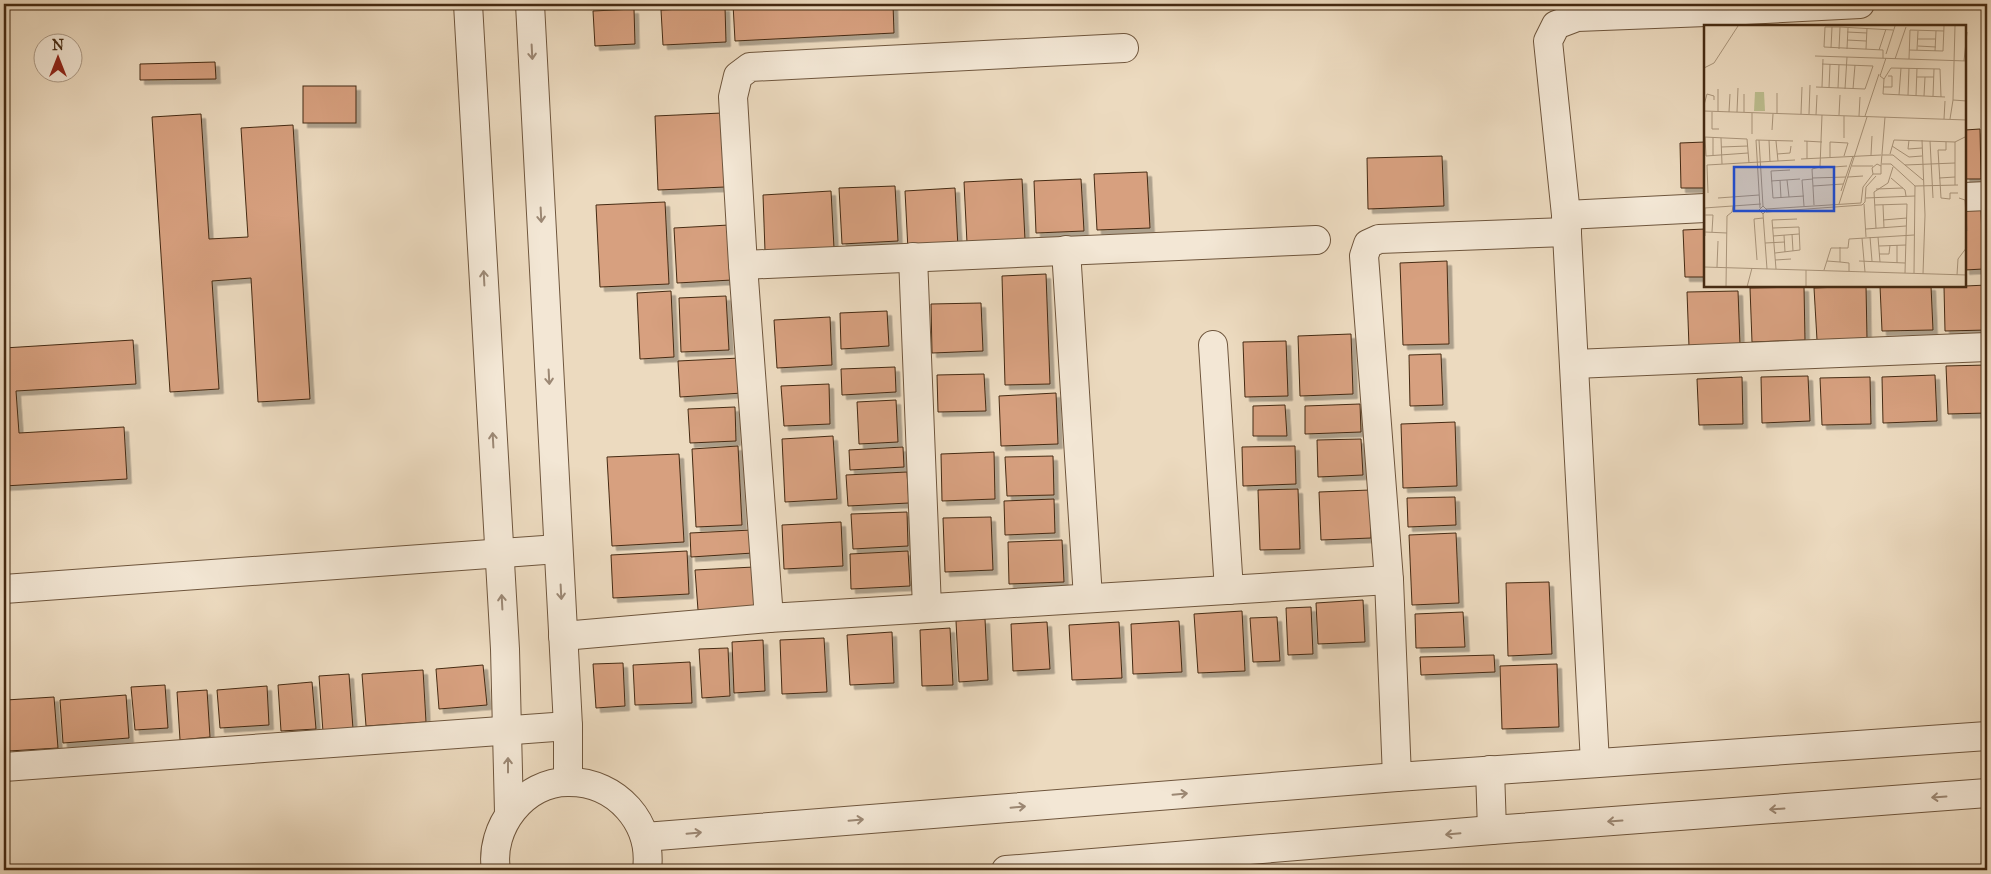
<svg xmlns="http://www.w3.org/2000/svg" width="1991" height="874" font-family="'IM FELL Great Primer',serif">
<style>
.building{fill:#d7a07f;stroke:#452a12;filter:url(#shadow)}
.lines{fill:none;stroke-linecap:round;stroke-linejoin:round}
.minor-casing{stroke:#6f563d;stroke-width:30}
.minor{stroke:#f3e7d5;stroke-width:28}
.oneway{stroke:#9c8874}
.inset-road{fill:none;stroke:#a9947a;stroke-width:1}
.view{fill:#1d4ed8;fill-opacity:0.15;stroke:#1d4ed8;stroke-width:2.5}
.inset-edge{fill:none;stroke:#452a12;stroke-width:2.5}
</style>
<defs>
<filter id="shadow"><feDropShadow dx="4.5" dy="4.5" stdDeviation="0" flood-color="#0004"/></filter>
</defs>
<rect width="100%" height="100%" fill="#ecdabf"/>
<filter id="stains"><feTurbulence type="fractalNoise" baseFrequency=".004" numOctaves="4"/><feColorMatrix values="0 0 0 0 .2 0 0 0 0 .09 0 0 0 0 .02 0 0 0 .5 -.17"/></filter>
<radialGradient id="worn" r=".72"><stop offset=".6" stop-color="#630" stop-opacity="0"/><stop offset="1" stop-color="#630" stop-opacity=".3"/></radialGradient>
<g class="building">
<polygon points="733,4 893,4 894,33 735,41"/>
<polygon points="725,7 726,42 663,45 661,10"/>
<polygon points="634,9 635,44 595,46 593,11"/>
<polygon points="215,62 216,79 140,80 140,64"/>
<rect x="303" y="86" width="53" height="37"/>
<polygon points="722,113 725,187 658,190 655,116"/>
<polygon points="201,114 209,239 248,237 241,128 293,125 310,399 258,402 251,278 212,281 219,389 170,392 152,117"/>
<polygon points="1980,129 1981,179 1965,179 1965,130"/>
<polygon points="1705,142 1705,188 1681,188 1680,143"/>
<polygon points="1442,156 1444,206 1368,209 1367,158"/>
<polygon points="1147,172 1150,228 1097,230 1094,174"/>
<polygon points="1022,179 1025,240 967,243 964,182"/>
<polygon points="1081,179 1084,231 1036,233 1034,181"/>
<polygon points="895,186 898,241 842,244 839,188"/>
<polygon points="955,188 958,248 908,250 905,191"/>
<polygon points="831,191 834,248 765,251 763,195"/>
<polygon points="665,202 669,284 600,287 596,205"/>
<polygon points="1981,209 1983,269 1965,270 1965,210"/>
<polygon points="729,225 732,280 677,283 674,228"/>
<polygon points="1705,229 1705,277 1685,277 1683,230"/>
<polygon points="1447,261 1449,344 1403,345 1400,263"/>
<polygon points="1046,274 1050,384 1005,385 1002,276"/>
<polygon points="1987,285 1987,330 1945,331 1944,287"/>
<polygon points="1866,286 1867,338 1817,340 1814,288"/>
<polygon points="1880,286 1931,286 1933,330 1882,331"/>
<polygon points="1804,287 1805,340 1752,342 1750,288"/>
<polygon points="671,291 674,357 640,359 637,293"/>
<polygon points="1738,291 1740,345 1689,347 1687,292"/>
<polygon points="726,296 729,350 681,352 679,298"/>
<polygon points="981,303 983,351 932,353 931,304"/>
<polygon points="887,311 889,346 841,349 840,313"/>
<polygon points="830,317 832,365 777,368 774,320"/>
<polygon points="1351,334 1353,394 1300,396 1298,336"/>
<polygon points="133,340 136,384 16,391 19,433 124,427 127,479 4,486 4,348"/>
<polygon points="1286,341 1288,396 1245,397 1243,342"/>
<polygon points="1441,354 1443,405 1410,406 1409,355"/>
<polygon points="740,358 742,393 680,397 678,361"/>
<polygon points="1987,365 1987,413 1948,414 1946,366"/>
<polygon points="895,367 896,392 842,395 841,369"/>
<polygon points="984,374 986,411 938,412 937,375"/>
<polygon points="1935,375 1937,421 1883,423 1882,377"/>
<polygon points="1808,376 1810,421 1762,423 1761,377"/>
<polygon points="1742,377 1743,424 1699,425 1697,379"/>
<polygon points="1870,377 1871,424 1822,425 1820,378"/>
<polygon points="829,384 830,424 784,426 781,386"/>
<polygon points="1056,393 1058,444 1001,446 999,396"/>
<polygon points="896,400 898,442 859,444 857,402"/>
<polygon points="1360,404 1361,432 1305,434 1305,406"/>
<polygon points="1285,405 1287,436 1253,436 1253,406"/>
<polygon points="735,407 736,441 690,443 688,409"/>
<polygon points="1455,422 1457,486 1403,488 1401,424"/>
<polygon points="833,436 837,499 785,502 782,439"/>
<polygon points="1361,439 1363,475 1318,477 1317,440"/>
<polygon points="738,446 742,525 696,527 692,449"/>
<polygon points="1295,446 1296,484 1243,486 1242,447"/>
<polygon points="903,447 904,467 850,470 849,450"/>
<polygon points="994,452 995,499 942,501 941,454"/>
<polygon points="679,454 684,542 612,546 607,457"/>
<polygon points="1053,456 1054,495 1007,496 1005,457"/>
<polygon points="907,472 909,503 848,506 846,475"/>
<polygon points="1298,489 1300,549 1260,550 1258,490"/>
<polygon points="1370,490 1371,538 1321,540 1319,492"/>
<polygon points="1455,497 1456,525 1408,527 1407,498"/>
<polygon points="1054,499 1055,533 1005,535 1004,501"/>
<polygon points="907,512 908,546 853,549 851,514"/>
<polygon points="991,517 993,570 945,572 943,518"/>
<polygon points="841,522 843,566 784,569 782,525"/>
<polygon points="752,530 753,553 691,557 690,533"/>
<polygon points="1456,533 1459,603 1412,605 1409,535"/>
<polygon points="1062,540 1064,582 1009,584 1008,542"/>
<polygon points="687,551 689,594 613,598 611,555"/>
<polygon points="908,551 910,586 851,589 850,554"/>
<polygon points="754,567 756,607 698,610 695,570"/>
<polygon points="1549,582 1552,654 1508,656 1506,583"/>
<polygon points="1363,600 1365,642 1318,644 1316,603"/>
<polygon points="1311,607 1313,654 1288,655 1286,608"/>
<polygon points="1242,611 1245,671 1198,673 1194,614"/>
<polygon points="1463,612 1465,647 1416,648 1415,614"/>
<polygon points="1277,617 1280,661 1253,662 1250,618"/>
<polygon points="985,619 988,680 959,682 956,621"/>
<polygon points="1179,621 1182,672 1133,674 1131,624"/>
<polygon points="1047,622 1050,669 1013,671 1011,624"/>
<polygon points="1119,622 1122,678 1072,680 1069,625"/>
<polygon points="950,628 953,685 922,686 920,630"/>
<polygon points="892,632 894,683 850,685 847,635"/>
<polygon points="824,638 827,692 782,694 780,640"/>
<polygon points="763,640 765,691 734,693 732,642"/>
<polygon points="728,648 730,696 702,698 699,649"/>
<polygon points="1494,655 1495,672 1421,675 1420,657"/>
<polygon points="690,662 692,703 635,705 633,665"/>
<polygon points="623,663 625,706 596,708 593,664"/>
<polygon points="1557,664 1559,727 1502,729 1500,666"/>
<polygon points="483,665 487,705 439,709 436,669"/>
<polygon points="423,670 426,722 366,726 362,674"/>
<polygon points="349,674 353,729 323,732 319,676"/>
<polygon points="312,682 316,729 281,731 278,685"/>
<polygon points="165,685 168,728 135,730 131,687"/>
<polygon points="267,686 269,725 220,728 217,690"/>
<polygon points="207,690 210,737 180,740 177,692"/>
<polygon points="126,695 129,738 63,743 60,700"/>
<polygon points="54,697 58,748 9,751 6,700"/>
</g>
<g class="lines">
<defs>
<g id="minor">
<polyline points="468,4 505,649 509,813"/>
<polyline points="530,4 568,726 568,782"/>
<polyline points="1706,12 1860,4"/>
<polyline points="1124,48 750,67 738,76 733,97 743,265 769,618 1389,580"/>
<polyline points="1965,197 1987,196"/>
<polyline points="1566,215 1705,208"/>
<polyline points="1066,250 1088,598"/>
<polyline points="913,257 927,608"/>
<polyline points="743,265 1316,240"/>
<polyline points="1213,345 1229,590"/>
<polyline points="1574,364 1987,347"/>
<polyline points="4,589 558,549"/>
<polyline points="563,636 769,618"/>
<polyline points="1595,763 1566,215 1548,41 1556,25 1577,17 1706,12 1721,4"/>
<polyline points="4,767 568,726"/>
<polyline points="1490,770 1492,830"/>
<polyline points="1397,777 1389,580 1364,256 1368,244 1379,239 1567,232"/>
<polyline points="645,837 1397,777 1987,736"/>
<path d="M 496,870 C 489,828 524,781 569,782 C 617,782 653,823 647,870"/>
<polyline points="1006,870 1492,830 1987,793"/>
</g>
</defs>
<use href="#minor" class="minor-casing"/>
<use href="#minor" class="minor"/>
</g>
<defs><path id="oneway-shaft" d="M-6 0H5M1.5-3L5.5 0L1.5 3" fill="none" stroke-width="1.6" stroke-linecap="round" stroke-linejoin="round" transform="scale(1.25)"/></defs>
<g class="oneway">
<use href="#oneway-shaft" transform="translate(532 52) rotate(87)"/>
<use href="#oneway-shaft" transform="translate(541 215) rotate(87)"/>
<use href="#oneway-shaft" transform="translate(484 278) rotate(-93)"/>
<use href="#oneway-shaft" transform="translate(549 377) rotate(87)"/>
<use href="#oneway-shaft" transform="translate(493 440) rotate(-93)"/>
<use href="#oneway-shaft" transform="translate(561 592) rotate(87)"/>
<use href="#oneway-shaft" transform="translate(502 602) rotate(-93)"/>
<use href="#oneway-shaft" transform="translate(508 765) rotate(-90)"/>
<use href="#oneway-shaft" transform="translate(1180 794) rotate(-5)"/>
<use href="#oneway-shaft" transform="translate(1939 797) rotate(176)"/>
<use href="#oneway-shaft" transform="translate(1018 807) rotate(-5)"/>
<use href="#oneway-shaft" transform="translate(1777 809) rotate(176)"/>
<use href="#oneway-shaft" transform="translate(856 820) rotate(-5)"/>
<use href="#oneway-shaft" transform="translate(1615 821) rotate(176)"/>
<use href="#oneway-shaft" transform="translate(694 833) rotate(-5)"/>
<use href="#oneway-shaft" transform="translate(1453 834) rotate(175)"/>
</g>
<g transform="translate(1704 25)">
<rect width="262" height="262" fill="#ecdabf"/>
<path d="M 51,67 L 60,67 L 61,86 L 50,86 Z" fill="#bcbe8f"/>
<path class="inset-road" d="M 251,1 L 249,75 L 263,76M 128,2 L 121,2 L 120,22 L 179,25 L 179,33M 136,2 L 189,5M 143,7 L 163,8M 214,14 L 232,14M 143,15 L 162,16M 214,21 L 232,22M 127,23 L 128,2 L 136,2 L 135,24M 143,24 L 144,3M 162,24 L 163,3M 175,25 L 182,4M 205,25 L 239,26 L 240,1M 213,25 L 214,6M 231,26 L 232,6M 182,29 L 191,1M 111,31 L 263,36M 182,33 L 176,51 L 180,54 L 179,69 L 241,72M 191,34 L 202,2M 205,34 L 206,5 L 240,6M 260,36 L 263,7M 0,43 L 10,38 L 34,1M 213,52 L 230,52M 180,54 L 187,43 L 236,44 L 237,72M 112,62 L 161,64 L 169,41 L 118,39M 118,62 L 119,34M 180,62 L 188,62 L 188,51 L 184,51M 125,63 L 126,39M 134,63 L 135,40M 141,64 L 143,32M 149,64 L 151,40M 73,68 L 73,88M 40,69 L 40,87M 195,70 L 197,43M 204,70 L 205,43M 212,71 L 213,43M 220,71 L 221,52M 229,71 L 230,44M 0,80 L 3,69 L 10,71 L 10,75M 0,86 L 263,95M 14,86 L 14,64M 8,87 L 8,104 L 15,104M 25,87 L 26,69M 33,87 L 34,63M 97,89 L 98,62M 105,89 L 106,60M 112,90 L 113,70M 135,90 L 136,70M 155,91 L 156,72M 161,91 L 175,49M 240,94 L 241,76M 246,94 L 249,75M 68,105 L 69,89M 48,109 L 48,88M 0,112 L 43,114 L 45,138M 1,112 L 2,131 L 44,128M 17,113 L 18,139M 140,113 L 140,91M 55,115 L 59,181M 65,115 L 66,137M 205,115 L 204,124 L 218,123M 218,115 L 221,190 L 219,249M 72,116 L 74,136M 100,116 L 118,117M 226,116 L 229,173M 242,117 L 242,125 L 234,125 L 237,173 L 246,174 L 246,168 L 254,168M 188,121 L 205,132 L 218,131M 17,122 L 44,121M 73,129 L 86,128 L 87,121M 186,129 L 190,115 L 251,117 L 263,111M 9,130 L 9,112M 167,130 L 168,111M 178,130 L 189,130 L 219,155M 126,132 L 126,117 L 144,118 L 140,131M 97,134 L 177,130M 103,134 L 103,116M 178,139 L 187,139 L 211,161M 201,140 L 251,138M 148,141 L 169,141M 177,141 L 181,92M 116,143 L 143,141M 86,145 L 67,146 L 69,173 L 100,171M 144,152 L 159,151M 108,153 L 142,152M 187,153 L 201,165 L 202,171M 235,153 L 251,152M 76,155 L 77,173M 83,155 L 85,172M 67,156 L 96,154M 251,160 L 251,117M 109,161 L 139,159M 172,164 L 199,163M 137,166 L 149,131M 4,168 L 3,140 L 91,135M 14,173 L 55,170M 162,173 L 211,171M 255,173 L 261,175 L 263,206M 135,179 L 163,92M 160,179 L 162,212M 110,180 L 108,144 L 116,142 L 118,90M 171,180 L 203,179 L 201,248M 179,180 L 180,203M 100,181 L 98,155 L 109,154M 0,183 L 57,179M 56,183 L 52,115 L 89,116M 62,184 L 157,178 L 159,162 L 169,149 L 168,143 L 173,139 L 177,141 L 177,149 L 169,149M 62,187 L 158,180 L 161,177 L 162,162 L 172,151M 59,189 L 63,185 L 59,181 L 55,185 L 59,189 L 63,244M 1,190 L 9,190 L 8,207M 179,195 L 203,193M 69,203 L 95,202 L 96,225 L 71,228M 172,203 L 170,167 L 184,158 L 189,142M 162,204 L 202,201M 1,207 L 23,208M 88,209 L 89,226M 80,210 L 81,227M 1,211 L 1,183M 69,211 L 95,209M 166,212 L 168,236M 174,212 L 176,237M 158,213 L 161,247M 61,218 L 81,217M 175,221 L 202,220M 175,229 L 185,229 L 186,220M 53,235 L 50,194 L 59,193M 71,235 L 87,234M 123,236 L 136,237 L 136,222M 155,236 L 201,238M 136,237 L 145,238 L 145,246M 193,238 L 193,220M 0,242 L 263,250M 0,242 L 0,262M 13,242 L 14,216M 72,244 L 68,195 L 93,194M 120,245 L 127,223 L 144,223 L 145,214 L 210,210M 210,248 L 211,161 L 254,160M 253,250 L 254,234 L 263,222M 22,262 L 23,191 L 28,187 L 29,181M 43,262 L 48,243M 102,262 L 102,245"/>
<path class="view" d="M 30,142 L 130,142 L 130,186 L 30,186 Z"/>
<rect width="262" height="262" class="inset-edge"/>
</g>
<rect width="1991" height="874" fill="none" stroke="#ecdabf" stroke-width="20"/>
<rect x="5" y="5" width="1981" height="864" fill="none" stroke="#452a12" stroke-width="2.5"/>
<rect x="10" y="10" width="1971" height="854" fill="none" stroke="#452a12"/>
<g transform="translate(58 58)"><circle r="24" fill="#f3e7d5" stroke="#ad9b87"/>
<path d="M0-4L9 19L0 12L-9 19Z" fill="#8f2418"/>
<text y="-8" font-size="14" font-weight="bold" text-anchor="middle" fill="#452a12">N</text>
</g>
<rect width="100%" height="100%" filter="url(#stains)"/>
<rect width="100%" height="100%" fill="url(#worn)"/>
</svg>
